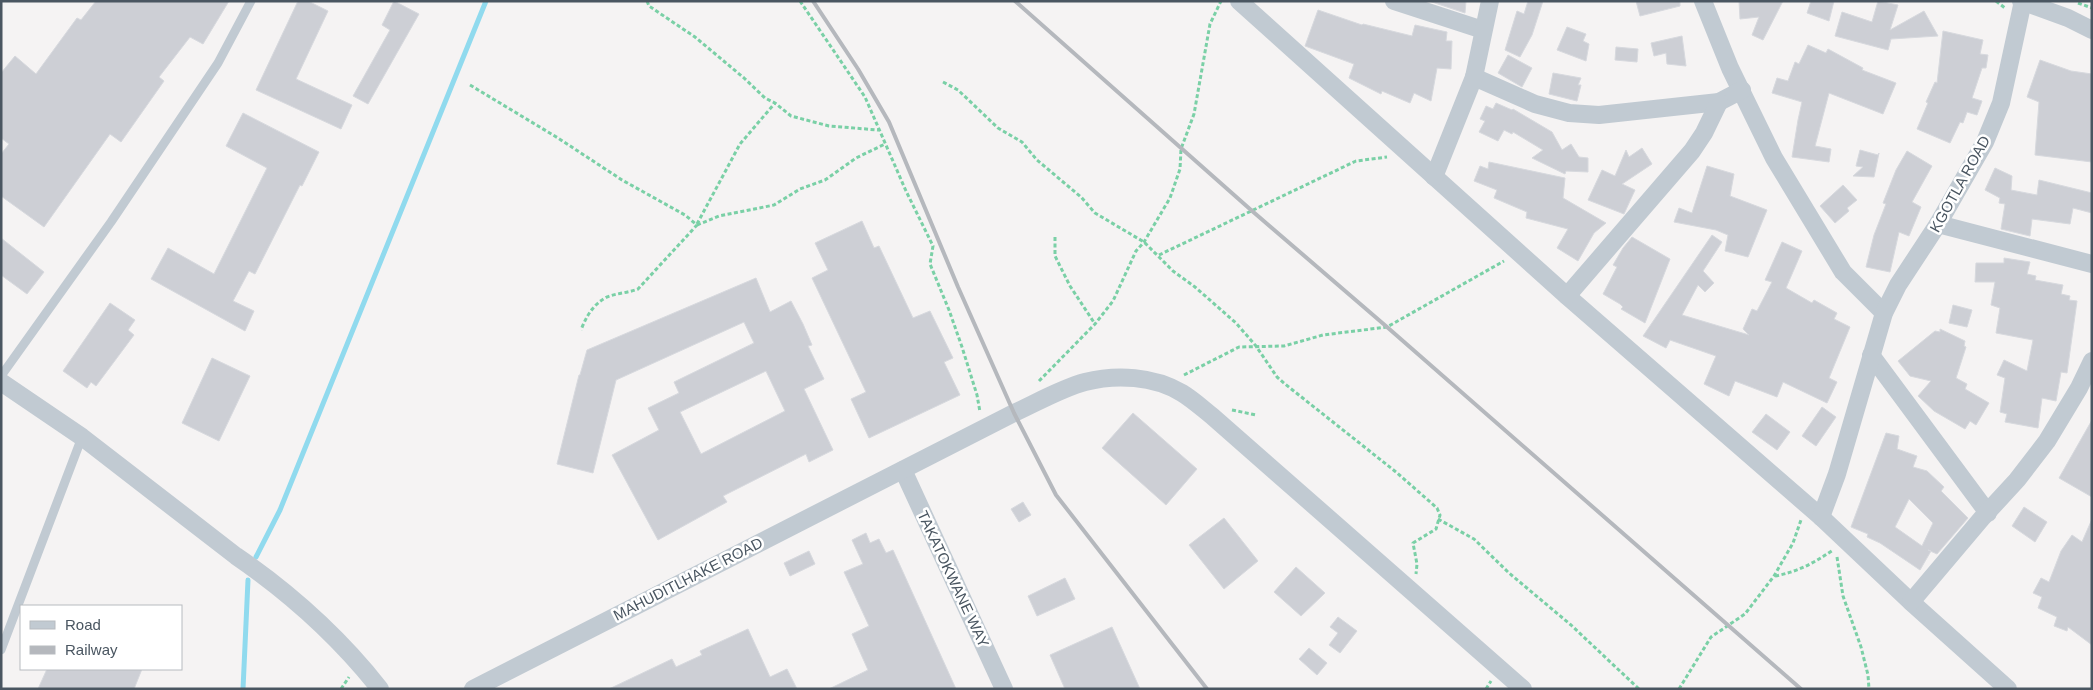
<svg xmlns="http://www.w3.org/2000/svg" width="2093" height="690" font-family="Arial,sans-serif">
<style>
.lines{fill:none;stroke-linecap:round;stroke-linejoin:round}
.stream{stroke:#90daee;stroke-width:5}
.building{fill:#cdcfd5;stroke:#d7d9de;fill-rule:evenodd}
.path{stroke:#7ad0a6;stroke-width:3;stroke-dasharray:4 2.5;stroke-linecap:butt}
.lane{stroke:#c1cad2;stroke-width:9}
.street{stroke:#c1cad2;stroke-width:18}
.rail{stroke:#b5b8bd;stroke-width:4}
.labels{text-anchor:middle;stroke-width:5;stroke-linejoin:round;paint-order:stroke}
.street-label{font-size:15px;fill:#4a5661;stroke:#fff}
</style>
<rect width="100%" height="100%" fill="#f5f3f3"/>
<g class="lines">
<g class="stream">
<polyline points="256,557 280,510 486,1"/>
<polyline points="243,689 248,580"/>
</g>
</g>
<g class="building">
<polygon points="96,1 229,1 203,44 190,37 159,77 164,81 121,142 110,134 44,227 1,196 1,154 9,144 1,138 1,73 15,56 36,74 77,18 81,20"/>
<polygon points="298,1 308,1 328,11 296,79 352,105 341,129 256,90"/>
<polygon points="394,1 419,14 368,104 353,96 390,30 382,25"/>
<polygon points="1429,1 1466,1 1465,13"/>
<polygon points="1528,1 1543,1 1532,35 1520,57 1505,50 1517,11 1524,14"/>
<polygon points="1636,1 1680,1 1680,6 1640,16"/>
<polygon points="1739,1 1783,1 1763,40 1752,35 1759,17 1740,19"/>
<polygon points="1811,1 1834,1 1829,21 1807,13"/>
<polygon points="1878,1 1898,5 1890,30 1924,11 1938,36 1891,39 1888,50 1835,36 1842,12 1872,22"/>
<polygon points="1318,10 1362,25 1363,24 1412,36 1415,25 1447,32 1446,41 1452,41 1451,69 1437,68 1431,101 1414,93 1410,103 1382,91 1381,94 1349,78 1354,64 1305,46"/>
<polygon points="1567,27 1586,34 1583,41 1589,44 1586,61 1557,50"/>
<polygon points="1943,31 1983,40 1980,54 1988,55 1986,68 1982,68 1972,98 1982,101 1977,115 1967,112 1963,123 1960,122 1950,143 1917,129 1928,103 1926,102 1935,82 1937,83"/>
<polygon points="1682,36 1686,66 1667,64 1666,53 1654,56 1651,43"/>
<polygon points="1808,45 1826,53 1828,49 1863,68 1862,70 1896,83 1883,114 1829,93 1815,146 1831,149 1829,162 1792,157 1798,120 1802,102 1772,93 1777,78 1788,81 1795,62 1799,64"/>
<polygon points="1616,47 1638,49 1637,62 1615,60"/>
<polygon points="1508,55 1532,68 1522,87 1498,73"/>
<polygon points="2040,60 2071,71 2092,74 2092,162 2035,155 2039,102 2027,97"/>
<polygon points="1553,73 1581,78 1578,85 1581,85 1577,101 1549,94"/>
<polygon points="1496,103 1512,110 1513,109 1552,132 1562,150 1571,144 1579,157 1588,158 1588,172 1566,171 1565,174 1532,158 1543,150 1513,132 1512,134 1504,130 1498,141 1479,132 1485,121 1480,119 1486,106 1493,109"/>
<polygon points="243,113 319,152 302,186 300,185 255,274 249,271 233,301 254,311 245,331 151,279 168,248 214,274 267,168 226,146"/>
<polygon points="1642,148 1652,164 1622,184 1635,190 1624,214 1588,200 1602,170 1615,176 1626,150 1629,157"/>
<polygon points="1860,150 1878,155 1879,153 1874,177 1853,176 1863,167 1856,166"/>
<polygon points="1907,151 1932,166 1912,202 1921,207 1909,236 1899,232 1890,272 1866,267 1874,235 1886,204 1883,203 1896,170"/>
<polygon points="1489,162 1565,178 1563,198 1606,223 1594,233 1578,261 1557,248 1568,229 1526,218 1527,212 1494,198 1497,190 1474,181 1480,166 1488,169"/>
<polygon points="1707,166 1734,174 1730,196 1767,210 1748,257 1725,251 1728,235 1716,230 1674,222 1679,208 1692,213"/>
<polygon points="1995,168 2012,176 2011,190 2037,195 2039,180 2092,193 2092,213 2073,208 2070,224 2032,219 2030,236 2001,229 2005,204 1999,203 2000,198 1985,190"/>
<polygon points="1843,185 1857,200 1847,208 1849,211 1835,223 1820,206"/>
<polygon points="862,221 874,248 879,246 913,318 930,311 953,358 944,362 960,395 869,438 851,399 866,392 812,278 828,270 815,243"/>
<polygon points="1712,235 1722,242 1703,271 1714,283 1705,292 1698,285 1682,315 1749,335 1743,329 1752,309 1757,311 1772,282 1765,280 1782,242 1802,251 1786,288 1812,303 1814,300 1837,313 1834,319 1850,327 1829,378 1837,382 1827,403 1783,382 1777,397 1735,381 1729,396 1704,384 1716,356 1670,340 1666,348 1643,336"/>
<polygon points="1632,237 1670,259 1645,323 1621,309 1623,307 1620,304 1603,294 1617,267 1613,265 1623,248"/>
<polygon points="1,238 44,272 27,294 1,275"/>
<polygon points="2004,258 2030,262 2027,274 2036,276 2035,280 2063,285 2061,294 2070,296 2069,300 2077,301 2067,373 2061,372 2056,401 2042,398 2038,428 2005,422 2007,414 2000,412 2005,378 1997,375 2004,360 2027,371 2033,340 1996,333 2000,308 1991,305 1995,282 1975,282 1976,263 2004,263"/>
<path d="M 756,278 L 770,312 L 791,301 L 803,324 L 812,345 L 808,346 L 824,379 L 804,389 L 833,450 L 809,462 L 806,454 L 723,496 L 727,502 L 658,540 L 612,455 L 659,430 L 648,408 L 679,393 L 674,382 L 754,343 L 744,322 L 616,380 L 593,473 L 557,464 L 579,375 L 580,375 L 587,350 ZM 766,371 L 785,411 L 701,454 L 680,412 Z"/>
<polygon points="110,303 135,320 128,330 134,335 96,386 91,382 87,388 63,371"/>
<polygon points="1953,305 1972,310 1967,327 1949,323"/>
<polygon points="1940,329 1965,341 1964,346 1966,347 1956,378 1967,384 1965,389 1989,403 1976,425 1970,421 1965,429 1934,411 1918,396 1931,381 1910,376 1898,361 1935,331 1940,332"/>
<polygon points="212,358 250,376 219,441 182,423"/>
<polygon points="1822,407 1836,417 1816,446 1802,436"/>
<polygon points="1133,413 1197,469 1166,505 1102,448"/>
<polygon points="1766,414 1790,432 1777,450 1752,432"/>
<polygon points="2092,420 2092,497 2059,478"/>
<path d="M 1886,433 L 1899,436 L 1897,449 L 1917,456 L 1913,467 L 1927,471 L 1944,487 L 1941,491 L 1968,518 L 1937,554 L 1928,550 L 1931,551 L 1920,570 L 1880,543 L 1867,537 L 1868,534 L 1851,527 ZM 1909,499 L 1933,523 L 1922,546 L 1895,527 Z"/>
<polygon points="1023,502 1031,515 1019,522 1011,509"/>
<polygon points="2024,507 2047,522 2035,542 2012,526"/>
<polygon points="1224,518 1258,561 1224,589 1189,545"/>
<polygon points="2092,519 2092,645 2068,627 2067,631 2054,626 2057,617 2038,608 2042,597 2033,593 2041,578 2049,582 2061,551 2072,535 2082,542"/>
<polygon points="866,533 870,543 879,539 886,553 893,550 956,689 829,689 868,670 852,634 869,626 844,572 863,564 852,540"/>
<polygon points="809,551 815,564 790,576 784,563"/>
<polygon points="1296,567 1325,593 1301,616 1274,592"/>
<polygon points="1065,578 1075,599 1037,616 1028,596"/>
<polygon points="1338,617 1357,631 1340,653 1329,645 1338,633 1330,627"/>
<polygon points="1112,627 1140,689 1065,689 1050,655"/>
<polygon points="748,629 770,677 787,669 797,689 609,689 672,659 676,667 702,655 700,651"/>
<polygon points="1309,648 1327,663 1317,675 1299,659"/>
<polygon points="47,669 142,669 134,689 38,689"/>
</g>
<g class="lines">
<g class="path">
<polyline points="647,1 649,6 695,37 744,78 765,98 775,103 791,116 829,126 878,130"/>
<polyline points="800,1 865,97 906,191 933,246 930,264 949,310 962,347 977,395 980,412"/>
<polyline points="1996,1 2005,8"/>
<polyline points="2078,3 2092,8"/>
<polyline points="943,82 958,90 998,128 1022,142 1037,160 1081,197 1095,213 1144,242 1173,271 1195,287 1236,323 1256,346 1277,377 1285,384 1396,472 1437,508 1440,515 1436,529 1413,543 1417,564 1416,574"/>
<path d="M 470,85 L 558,138 L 622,180 L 685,215 L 697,225 L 638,289 C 628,293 617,293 607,297 C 593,304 586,317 581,330"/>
<polyline points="697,224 740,144 775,103"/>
<polyline points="697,225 719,216 774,205 800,189 825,180 856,158 885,144"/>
<polyline points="1055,237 1055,256 1070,286 1095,324"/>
<polyline points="1159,255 1356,161 1387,157"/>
<polyline points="1184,375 1239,347 1284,346 1323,335 1387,327 1504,261"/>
<polyline points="1039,381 1095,324 1113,301 1136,251 1144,242 1170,198 1180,169 1181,149 1194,114 1210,24 1221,1"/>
<polyline points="1232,410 1256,415"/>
<polyline points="1438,519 1474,539 1509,573 1571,625 1639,689"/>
<polyline points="1837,557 1843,596 1861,647 1868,675 1869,689"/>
<path d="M 1775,576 C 1797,572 1814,563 1833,550"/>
<polyline points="341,689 349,677"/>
<polyline points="1486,689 1491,681"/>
<polyline points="1679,689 1711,637 1745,614 1774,576 1793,543 1801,520"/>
</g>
<g class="lane">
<polyline points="1,376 111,222 218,63 251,1"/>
<polyline points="1,650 82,437"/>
</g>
<g class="street">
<polyline points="1239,1 1567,296 1821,517 1911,602 2008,689"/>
<polyline points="1394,1 1483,30"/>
<polyline points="1703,1 1730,68 1774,158 1843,272 1884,313"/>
<polyline points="2021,1 2068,18 2092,30"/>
<polyline points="1474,77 1535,104 1569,113 1599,115 1719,102 1742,90"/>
<polyline points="1434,177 1474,77 1490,1"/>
<polyline points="1938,224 2092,264"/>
<polyline points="1567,296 1692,151 1704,133 1719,102"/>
<polyline points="1871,355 1988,513"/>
<path d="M 1,382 L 82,437 L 236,556 C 290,593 339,637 380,689"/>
<polyline points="903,470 1004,689"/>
<polyline points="1821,517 1837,474 1884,313 1898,285 1938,224 1985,142 2001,103 2023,1"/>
<polyline points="1911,602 1982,518 2017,480 2047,441 2079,388 2092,361"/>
<path d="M 473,689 L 1014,413 C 1036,403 1062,388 1085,382 C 1116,374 1154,376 1182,393 C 1192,399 1202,408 1212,416 L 1523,689"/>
</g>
<g class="rail">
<polyline points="813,1 858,69 889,122 958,287 1014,413 1056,495 1207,689"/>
<polyline points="1015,1 1251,210 1387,327 1801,689"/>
</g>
</g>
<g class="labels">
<g class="street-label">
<text transform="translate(1960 184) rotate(-61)" y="5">KGOTLA ROAD</text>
<text transform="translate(688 579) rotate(-27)" y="5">MAHUDITLHAKE ROAD</text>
<text transform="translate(953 579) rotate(65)" y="5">TAKATOKWANE WAY</text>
</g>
</g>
<rect width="2093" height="690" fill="none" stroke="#4a5661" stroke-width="5"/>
<rect x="20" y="605" width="162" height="65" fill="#ffffff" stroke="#b7bbc0"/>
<rect x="30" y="621" width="25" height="8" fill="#c1cad2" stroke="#b7bbc0"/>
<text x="65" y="630" font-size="15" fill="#4a5661">Road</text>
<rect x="30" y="646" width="25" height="8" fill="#b5b8bd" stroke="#b7bbc0"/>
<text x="65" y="655" font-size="15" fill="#4a5661">Railway</text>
</svg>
